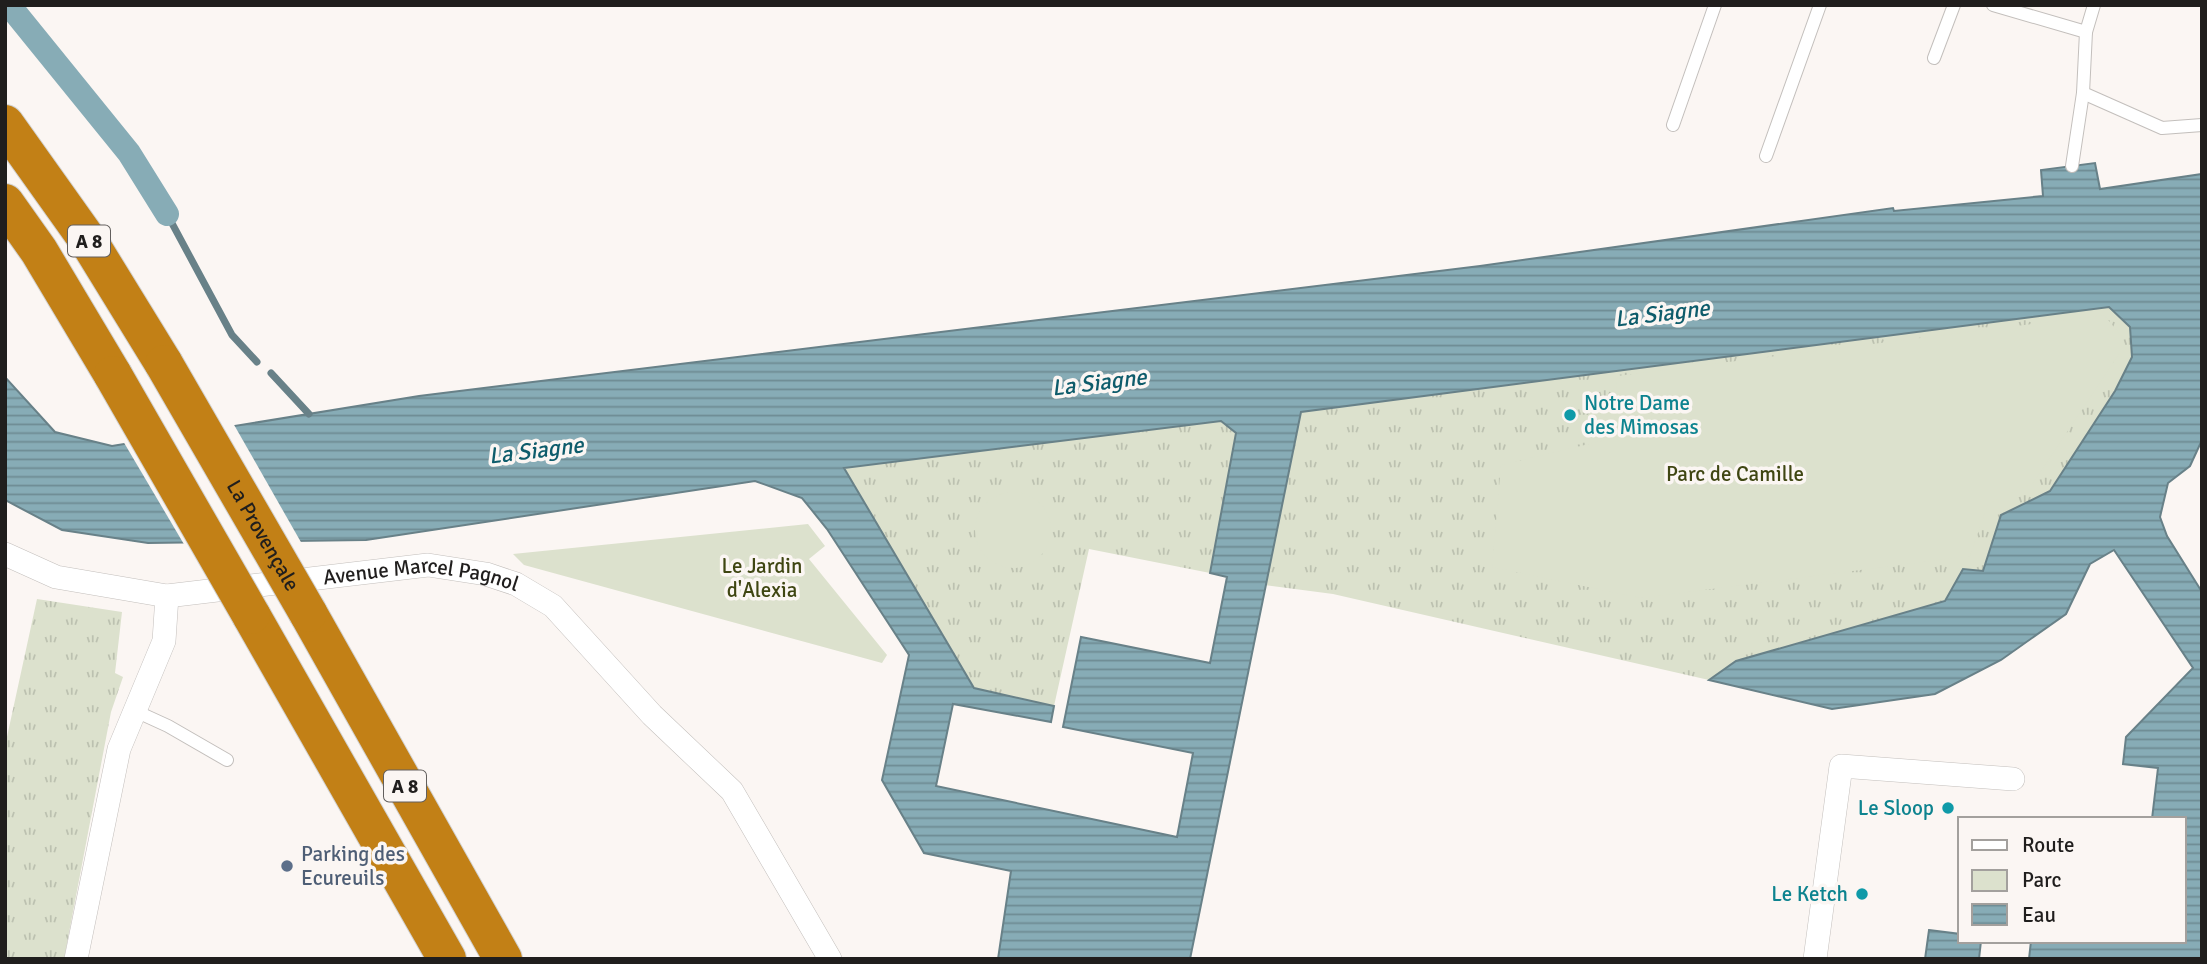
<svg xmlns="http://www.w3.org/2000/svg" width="2207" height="964" font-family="Signika,sans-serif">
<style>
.grass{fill:url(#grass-tufts)}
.park{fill:#dce1cd}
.water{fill:url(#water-rules);stroke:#688188;stroke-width:2;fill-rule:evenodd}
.pier{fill:#fbf6f3}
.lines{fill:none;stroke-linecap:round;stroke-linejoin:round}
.stream{stroke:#688188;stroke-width:7}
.canal{stroke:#87acb6;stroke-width:24}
.lane-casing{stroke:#c3bfbc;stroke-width:14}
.street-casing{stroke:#c3bfbc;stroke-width:24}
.highway-casing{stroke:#d2d2d2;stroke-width:40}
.lane{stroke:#fff;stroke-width:12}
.street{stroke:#fff;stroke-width:23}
.highway{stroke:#c28016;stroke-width:38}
.highway-bridge-casing{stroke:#d2d2d2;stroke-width:40;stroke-linecap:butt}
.highway-bridge{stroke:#c28016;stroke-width:38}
.culture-dot{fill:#0f9aa8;stroke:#fbf6f3;stroke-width:2.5}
.service-dot{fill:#5c6f8a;stroke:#fbf6f3;stroke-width:2.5}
.labels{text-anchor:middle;stroke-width:7;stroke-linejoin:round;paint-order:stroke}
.shield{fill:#fbf6f3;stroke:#625f5d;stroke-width:2}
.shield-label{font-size:19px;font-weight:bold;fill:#201e1d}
.culture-label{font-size:21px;fill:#0d838f;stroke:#fbf6f3;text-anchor:end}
.park-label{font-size:21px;fill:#3f4612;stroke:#fbf6f3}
.street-label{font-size:21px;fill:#201e1d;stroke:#fbf6f3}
.service-label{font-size:21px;fill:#4e5e75;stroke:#fbf6f3;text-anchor:start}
.water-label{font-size:23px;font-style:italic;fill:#0e5c6b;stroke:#fbf6f3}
</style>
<defs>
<pattern id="grass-tufts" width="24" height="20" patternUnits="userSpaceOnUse" patternTransform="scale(1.75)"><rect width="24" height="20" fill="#dce1cd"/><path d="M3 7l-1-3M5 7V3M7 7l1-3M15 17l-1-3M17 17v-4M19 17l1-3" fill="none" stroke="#bcc1b0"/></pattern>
<pattern id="water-rules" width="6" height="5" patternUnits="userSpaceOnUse" patternTransform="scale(1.75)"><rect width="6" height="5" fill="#87acb6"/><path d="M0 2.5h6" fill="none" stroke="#6e8b93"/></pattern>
</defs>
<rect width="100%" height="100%" fill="#fbf6f3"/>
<g class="grass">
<polygon points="2109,307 2130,327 2132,357 2115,391 2050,491 2001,515 1983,571 1963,569 1945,601 1736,661 1709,680 1333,594 1264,585 1301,412"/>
<polygon points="1221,421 1236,433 1210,573 1089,549 1054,706 975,689 844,468"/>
<polygon points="37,599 122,612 115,673 123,677 111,712 64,959 5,959 5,746"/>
</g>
<g class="park">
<polygon points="2104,315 2119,333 2119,354 2033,483 1988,504 1970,556 1641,598 1492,567 1501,465 1614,438 1617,376"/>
<circle cx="1013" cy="530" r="38"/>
<polygon points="808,524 825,546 809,559 887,655 882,663 524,565 513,554"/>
</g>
<g class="water">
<path d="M 2095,163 L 2100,189 L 2202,174 L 2202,440 L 2190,466 L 2168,483 L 2160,517 L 2167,536 L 2202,592 L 2202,959 L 2029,959 L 2031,941 L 2184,941 L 2184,819 L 2152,819 L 2158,768 L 2123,764 L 2126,737 L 2193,668 L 2114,550 L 2090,564 L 2066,614 L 2001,660 L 1935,694 L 1832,709 L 1709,680 L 1736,661 L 1945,601 L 1963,569 L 1983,571 L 2001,515 L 2050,491 L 2115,391 L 2132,357 L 2130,327 L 2109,307 L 1301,412 L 1190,959 L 998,959 L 1011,871 L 924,853 L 882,780 L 909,655 L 827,529 L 802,498 L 755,481 L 366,540 L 148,543 L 62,530 L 5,500 L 5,377 L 55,432 L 112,446 L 419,396 L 1480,266 L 1893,208 L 1894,211 L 2043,196 L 2041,170 ZM 1221,421 L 1236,433 L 1210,573 L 1227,577 L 1210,663 L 1081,637 L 1063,727 L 1193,753 L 1177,837 L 936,786 L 953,704 L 1051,722 L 1054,706 L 974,688 L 844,468 Z"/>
<polygon points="1929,930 1960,934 1960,941 1981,941 1979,959 1925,959"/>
</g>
<polygon class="pier" points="233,423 302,544 185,546 123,441"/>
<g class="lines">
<g class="stream">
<polyline points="167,214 232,335 257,362"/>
<polyline points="271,373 309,414"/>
</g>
<polyline class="canal" points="9,5 129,153 167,214"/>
<defs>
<g id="lane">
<polyline points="1993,5 2086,32"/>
<polyline points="2094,5 2086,32 2083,93 2162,128 2202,125"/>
<polyline points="1934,58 1954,5"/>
<polyline points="1673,125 1715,5"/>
<polyline points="1766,156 1820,5"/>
<polyline points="2072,166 2083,93"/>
<polyline points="133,710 168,726 227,760"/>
</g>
<g id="street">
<path id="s1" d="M 5,554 L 56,577 L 167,596 L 428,565 L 486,574 L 516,584 L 553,606 L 652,715 L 732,791 L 830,959"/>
<polyline points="76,959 119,749 164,641 167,596"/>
<polyline points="1815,959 1841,766 2013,779"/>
</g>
<g id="highway">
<polyline points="5,124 89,242 164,364"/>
<polyline points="5,203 39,251 113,375"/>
<polyline points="308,613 503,959"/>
<polyline points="251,615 447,959"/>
</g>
</defs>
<use href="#lane" class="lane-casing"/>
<use href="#street" class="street-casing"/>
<use href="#highway" class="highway-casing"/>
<use href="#lane" class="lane"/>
<use href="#street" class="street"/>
<use href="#highway" class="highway"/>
<defs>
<g id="highway-bridge">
<path id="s2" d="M 164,364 L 308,613"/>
<polyline points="113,375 251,615"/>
</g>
</defs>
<use href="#highway-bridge" class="highway-bridge-casing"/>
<use href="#highway-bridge" class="highway-bridge"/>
</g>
<g class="culture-dot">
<circle cx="1570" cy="415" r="7"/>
<circle cx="1948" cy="808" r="7"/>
<circle cx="1862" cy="894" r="7"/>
</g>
<circle class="service-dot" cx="287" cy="866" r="7"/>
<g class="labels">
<g class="shield">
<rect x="68" y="225.5" width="42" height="31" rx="5"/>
<rect x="384" y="770.5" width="42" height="31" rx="5"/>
</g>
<g class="shield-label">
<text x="89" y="248">A 8</text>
<text x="405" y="793">A 8</text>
</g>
<g class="culture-label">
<text x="1584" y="410" text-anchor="start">Notre Dame<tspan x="1584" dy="24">des Mimosas</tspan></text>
<text x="1934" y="815">Le Sloop</text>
<text x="1848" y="901">Le Ketch</text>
</g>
<g class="park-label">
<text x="1735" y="481">Parc de Camille</text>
<text x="762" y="573">Le Jardin<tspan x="762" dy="24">d'Alexia</tspan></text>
</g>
<g class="street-label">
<text dy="7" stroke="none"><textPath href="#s2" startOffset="198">La Provençale</textPath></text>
<text dy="7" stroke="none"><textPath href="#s1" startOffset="425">Avenue Marcel Pagnol</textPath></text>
</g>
<g class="service-label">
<text x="301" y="861">Parking des<tspan x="301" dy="24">Ecureuils</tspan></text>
</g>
<g class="water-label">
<text transform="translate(1662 313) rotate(-7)" y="8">La Siagne</text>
<text transform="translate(1099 382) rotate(-7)" y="8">La Siagne</text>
<text transform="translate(536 450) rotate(-7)" y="8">La Siagne</text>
</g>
</g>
<rect width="2207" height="964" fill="none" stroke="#201e1d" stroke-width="14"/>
<rect x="1958" y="817" width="228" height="126" fill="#fbf6f3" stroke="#a3a09d" stroke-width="2"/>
<rect x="1972" y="840" width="35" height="10" fill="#ffffff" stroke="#a3a09d" stroke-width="2"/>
<text x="2022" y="852" font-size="21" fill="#201e1d">Route</text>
<rect x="1972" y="870" width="35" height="21" fill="#dce1cd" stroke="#a3a09d" stroke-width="2"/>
<text x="2022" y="887" font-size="21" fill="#201e1d">Parc</text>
<rect x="1972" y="904" width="35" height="21" fill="url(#water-rules)" stroke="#a3a09d" stroke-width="2"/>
<text x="2022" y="922" font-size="21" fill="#201e1d">Eau</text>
</svg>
